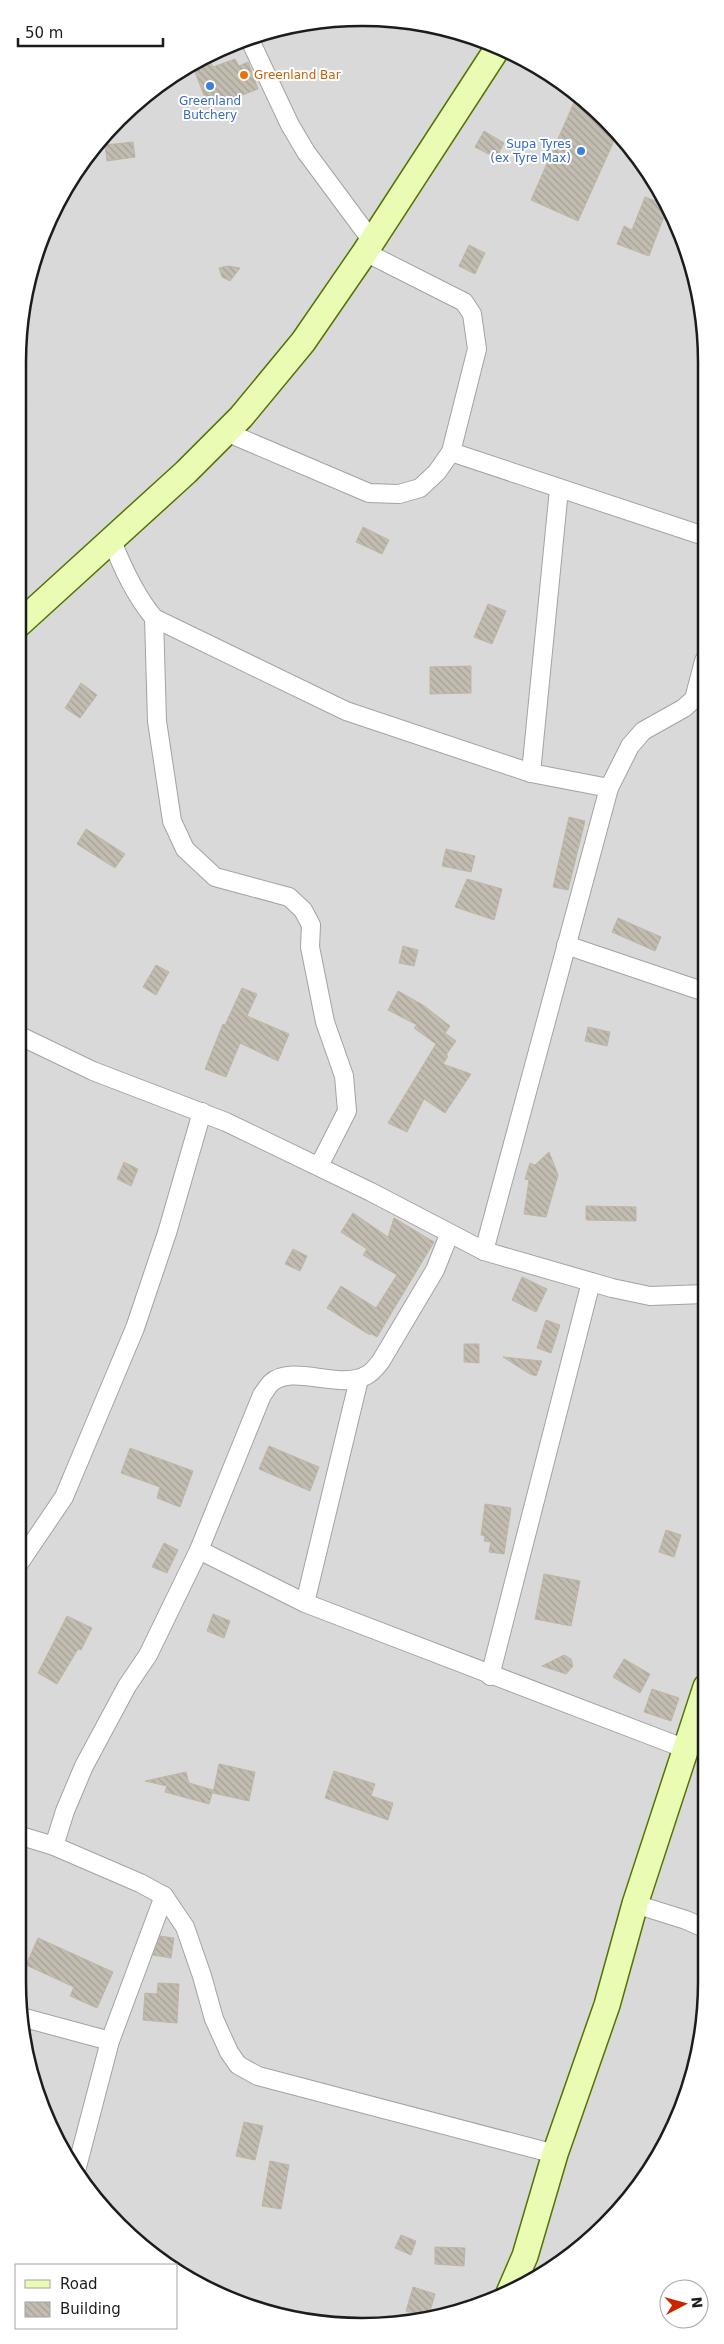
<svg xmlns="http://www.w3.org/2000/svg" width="724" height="2344" font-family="'DejaVu Sans',sans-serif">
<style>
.residential{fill:#dad9d9}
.building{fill:url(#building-back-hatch);stroke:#c0b5a4}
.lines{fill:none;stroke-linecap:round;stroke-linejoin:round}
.street-casing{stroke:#a3a3a3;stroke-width:20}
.secondary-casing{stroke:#527502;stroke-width:28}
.street{stroke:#fff;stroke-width:18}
.secondary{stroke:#eafbb3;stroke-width:25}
.food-dot{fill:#e8710a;stroke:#fff;stroke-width:2}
.shop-dot{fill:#3f7fe0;stroke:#fff;stroke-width:2}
.labels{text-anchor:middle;stroke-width:4;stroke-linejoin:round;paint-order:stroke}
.food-label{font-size:12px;fill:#c56008;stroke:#fff;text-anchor:start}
.shop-label{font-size:12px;fill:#366cbe;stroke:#fff}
.rim{fill:none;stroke:#1c1c1c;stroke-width:2.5}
</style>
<defs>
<pattern id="building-back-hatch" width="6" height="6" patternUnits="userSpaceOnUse" patternTransform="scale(1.25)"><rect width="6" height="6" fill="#c2bcb1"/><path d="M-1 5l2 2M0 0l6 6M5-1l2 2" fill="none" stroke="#a6a198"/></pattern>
</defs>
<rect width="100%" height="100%" fill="#eeece2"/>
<polygon class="residential" points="362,18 429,24 534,64 621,135 671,210 704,317 706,1982 700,2049 680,2114 649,2173 571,2255 514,2291 451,2315 385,2326 317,2324 209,2291 176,2270 176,2265 168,2265 152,2255 103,2209 44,2114 24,2049 18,1982 18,362 24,295 44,230 76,170 119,118 171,75 230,44 295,24"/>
<g class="building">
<polygon points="235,59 239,66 248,62 258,89 209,108 193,67 210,61 213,67"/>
<polygon points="576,98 618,132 578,221 531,200"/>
<polygon points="484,131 504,143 496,158 475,147"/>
<polygon points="133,142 135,157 107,161 105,145"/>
<polygon points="645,197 668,206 649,256 617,244 624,226 632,230"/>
<polygon points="469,245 485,253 475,274 459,266"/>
<polygon points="228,266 240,268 230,281 222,277 219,268"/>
<polygon points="363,527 389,540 382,554 356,542"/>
<polygon points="488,604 506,611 492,644 474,637"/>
<polygon points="471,666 471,693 430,694 430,667"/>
<polygon points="81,683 97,695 80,718 65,708"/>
<polygon points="569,817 585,821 568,890 553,887"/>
<polygon points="86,829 125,854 115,868 77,844"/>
<polygon points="446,849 475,856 471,872 442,866"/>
<polygon points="467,879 502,889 494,920 455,907"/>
<polygon points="618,918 661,937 655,951 612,932"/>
<polygon points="403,946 418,950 414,966 399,963"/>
<polygon points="156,965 169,972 156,995 143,987"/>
<polygon points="242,988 257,994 247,1016 289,1034 278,1061 240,1043 226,1077 205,1069 223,1024 225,1025"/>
<polygon points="398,991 423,1005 450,1026 445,1033 456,1041 446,1055 448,1056 443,1064 471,1074 445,1113 424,1099 407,1132 388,1123 436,1044 414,1028 417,1025 388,1010"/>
<polygon points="588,1027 610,1032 607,1046 585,1041"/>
<polygon points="549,1152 558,1175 546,1217 524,1214 529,1180 525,1179 530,1163 535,1165"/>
<polygon points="124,1162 138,1169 131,1186 117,1179"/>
<polygon points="586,1206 636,1207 636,1221 586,1220"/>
<polygon points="353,1213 388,1237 394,1218 434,1242 377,1337 370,1333 370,1335 327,1308 341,1286 376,1308 397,1275 363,1255 367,1249 341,1232"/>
<polygon points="293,1249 307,1256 300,1271 285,1264"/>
<polygon points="522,1277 547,1289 536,1312 512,1300"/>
<polygon points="546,1320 560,1325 551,1353 537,1348"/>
<polygon points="464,1344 479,1344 479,1363 464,1362"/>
<polygon points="503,1357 542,1361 536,1376 530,1374"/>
<polygon points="269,1446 319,1467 310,1491 259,1469"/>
<polygon points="130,1448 193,1471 180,1507 157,1498 160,1487 121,1473"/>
<polygon points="485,1504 511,1508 504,1554 489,1552 491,1542 484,1541 485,1536 481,1535"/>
<polygon points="666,1530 681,1535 674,1557 659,1552"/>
<polygon points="164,1543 178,1550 167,1573 152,1567"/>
<polygon points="544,1574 580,1581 571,1626 535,1619"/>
<polygon points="213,1614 230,1621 224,1638 207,1631"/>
<polygon points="67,1616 92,1628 81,1650 78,1649 57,1684 38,1673"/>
<polygon points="564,1655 571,1659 573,1666 566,1674 542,1666"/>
<polygon points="624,1659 650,1674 640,1693 613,1677"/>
<polygon points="652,1689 679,1698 671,1721 644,1712"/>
<polygon points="219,1764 255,1772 249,1801 213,1793"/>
<polygon points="334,1771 375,1784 371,1796 393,1803 388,1820 325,1798"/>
<polygon points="186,1772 189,1783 213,1790 209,1804 165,1792 167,1786 145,1781"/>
<polygon points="160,1936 174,1938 171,1958 153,1955"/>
<polygon points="38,1938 113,1972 97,2008 70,1996 74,1987 26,1965"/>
<polygon points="158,1983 179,1984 177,2023 143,2020 145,1993 157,1994"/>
<polygon points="244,2122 263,2126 255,2160 236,2156"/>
<polygon points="270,2161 289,2165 281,2209 262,2206"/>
<polygon points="401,2235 416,2241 411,2255 395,2248"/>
<polygon points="435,2247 465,2248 464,2266 435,2264"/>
<polygon points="413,2287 435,2294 428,2318 406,2311"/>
</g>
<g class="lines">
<defs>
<g id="street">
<polyline points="249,38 290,125 306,152 372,241"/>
<polyline points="365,252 464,302 472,314 477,349 451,452 704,536"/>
<polyline points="226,432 369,493 399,494 420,488 437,472 451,452"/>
<path d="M 112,541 C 123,569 135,595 154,618 L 346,711 L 531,773 L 609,788"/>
<polyline points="154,618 157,721 172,821 185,849 215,877 289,897 303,910 311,925 310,947 325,1022 344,1076 347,1111 319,1166"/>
<polyline points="531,773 559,489"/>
<polyline points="566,945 705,992"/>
<polyline points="18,1035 93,1071 226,1122 371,1192 484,1251 612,1288 650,1296 705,1294"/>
<polyline points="484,1251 609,788 630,746 643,731 684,708 694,699 704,661"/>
<polyline points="199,1550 305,1603 686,1749"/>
<polyline points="18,1565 64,1497 135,1328 167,1233 202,1112"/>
<polyline points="305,1603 359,1379"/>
<polyline points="490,1676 591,1282"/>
<polyline points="18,1835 54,1846 140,1883 164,1896 185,1927 202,1976 214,2019 229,2052 238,2065 258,2076 555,2154"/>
<path d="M 54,1846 L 65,1811 L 84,1766 L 127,1686 L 148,1655 L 199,1550 L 262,1395 C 265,1391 268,1386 271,1383 C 292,1363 341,1391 367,1375 C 373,1372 377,1366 381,1361 L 435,1270 L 449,1235"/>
<polyline points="635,1904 686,1920 706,1929"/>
<polyline points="21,2017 110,2041"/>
<polyline points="77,2167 110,2041 164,1896"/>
</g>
<g id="secondary">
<polyline points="18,625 186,472 241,417 303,342 365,252 497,49"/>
<polyline points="509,2293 525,2256 555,2154 607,2005 635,1904 706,1687"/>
</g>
</defs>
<use href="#street" class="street-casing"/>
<use href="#secondary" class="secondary-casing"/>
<use href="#street" class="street"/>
<use href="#secondary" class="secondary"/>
</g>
<circle class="food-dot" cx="244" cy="75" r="5"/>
<g class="shop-dot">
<circle cx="210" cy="86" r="5"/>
<circle cx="581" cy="151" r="5"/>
</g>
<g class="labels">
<g class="food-label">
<text x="254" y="79">Greenland Bar</text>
</g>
<g class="shop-label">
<text x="210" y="105">Greenland<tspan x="210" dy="14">Butchery</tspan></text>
<text x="571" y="148" text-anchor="end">Supa Tyres<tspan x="571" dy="14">(ex Tyre Max)</tspan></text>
</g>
</g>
<path d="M0 0H724V2344H0ZM362 26H362A336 336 0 0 1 698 362V1982A336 336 0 0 1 362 2318H362A336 336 0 0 1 26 1982V362A336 336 0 0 1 362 26Z" fill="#fff" fill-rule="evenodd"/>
<path class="rim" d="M362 26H362A336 336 0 0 1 698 362V1982A336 336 0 0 1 362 2318H362A336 336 0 0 1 26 1982V362A336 336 0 0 1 362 26Z"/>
<rect x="15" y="2264" width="162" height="65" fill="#ffffff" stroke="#a4a4a4"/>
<rect x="25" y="2280" width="25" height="8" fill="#eafbb3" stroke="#a4a4a4"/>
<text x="60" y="2289" font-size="15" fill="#1c1c1c">Road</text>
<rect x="25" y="2302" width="25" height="15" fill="url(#building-back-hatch)" stroke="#a4a4a4"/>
<text x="60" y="2314" font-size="15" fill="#1c1c1c">Building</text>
<g transform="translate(684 2304) rotate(84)"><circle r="24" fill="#ffffff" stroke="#a4a4a4"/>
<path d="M0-4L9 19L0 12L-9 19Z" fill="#c92600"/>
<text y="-8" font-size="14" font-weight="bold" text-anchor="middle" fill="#1c1c1c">N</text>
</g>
<path d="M18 38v8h145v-8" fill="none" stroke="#1c1c1c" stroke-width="2.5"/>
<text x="25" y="38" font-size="15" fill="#1c1c1c" stroke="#ffffff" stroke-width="4" paint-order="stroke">50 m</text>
</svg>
